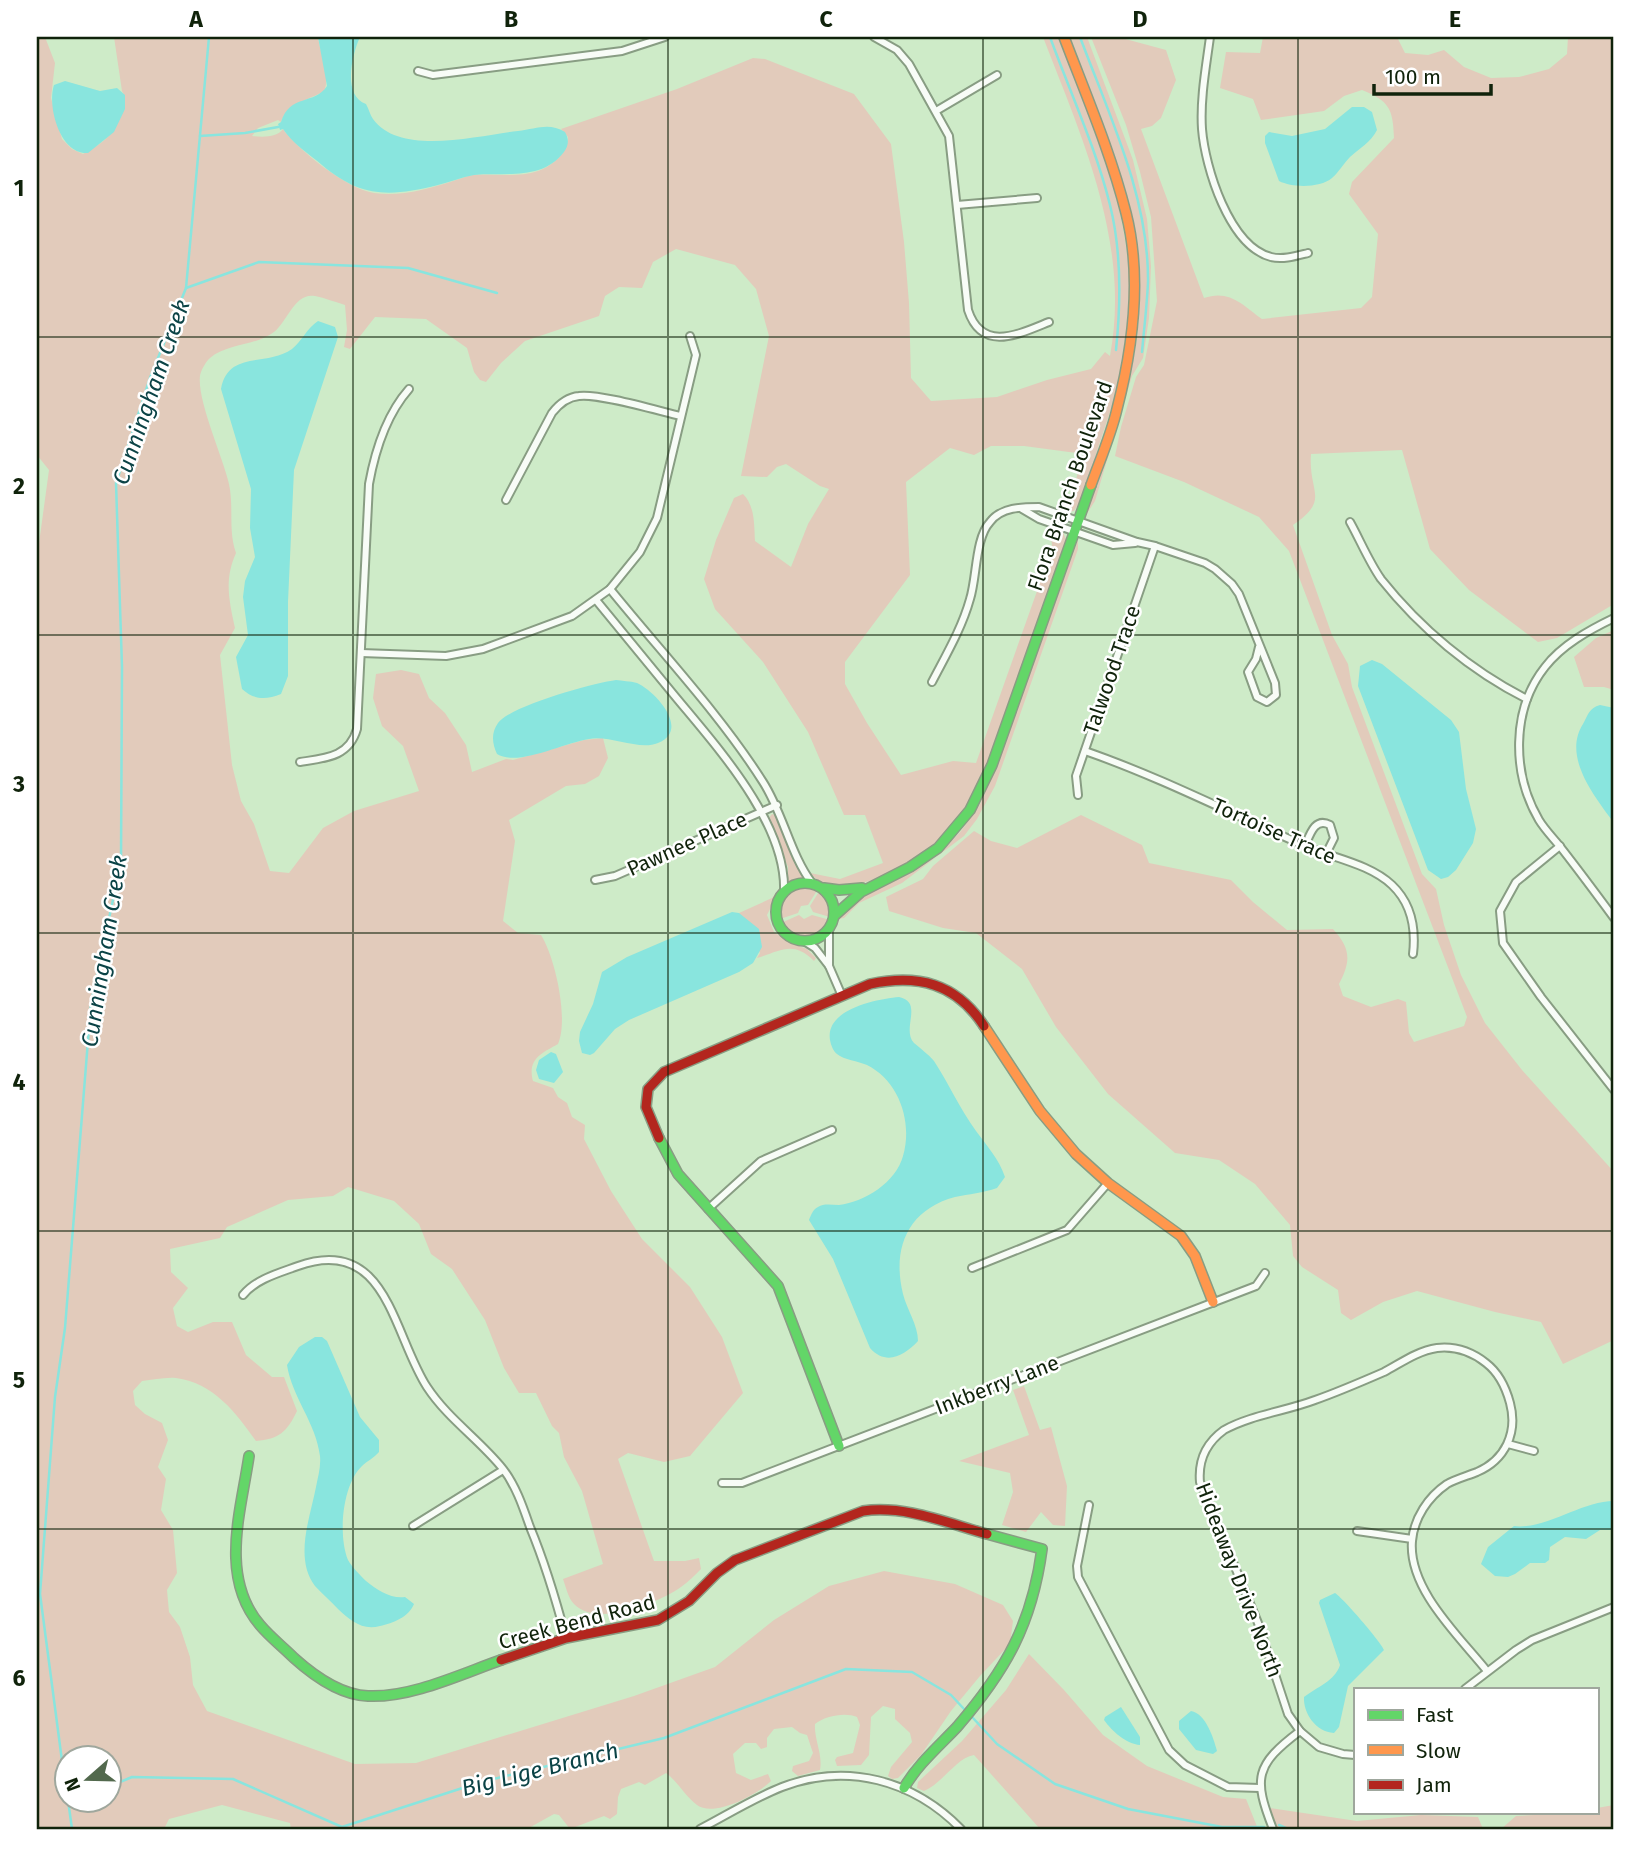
<svg xmlns="http://www.w3.org/2000/svg" width="1651" height="1866" font-family="'Fira Sans',sans-serif">
<style>
.green{fill:#e2cbbb;fill-rule:evenodd}
.water{fill:#89e5de}
.lines{fill:none;stroke-linecap:round;stroke-linejoin:round}
.stream{stroke:#89e5de;stroke-width:2.5}
.street-casing{stroke:#889d83;stroke-width:10}
.fast-casing{stroke:#889d83;stroke-width:12}
.slow-casing{stroke:#889d83;stroke-width:12}
.jam-casing{stroke:#889d83;stroke-width:12}
.street{stroke:#f8fcf7;stroke-width:6}
.fast{stroke:#63d668;stroke-width:9}
.slow{stroke:#ff974d;stroke-width:9}
.jam{stroke:#b3261e;stroke-width:9}
.grid{fill:none;stroke:#10230b;stroke-width:2;stroke-opacity:0.55}
.labels{text-anchor:middle;stroke-width:5;stroke-linejoin:round;paint-order:stroke}
.street-label{font-size:21px;fill:#10230b;stroke:#fff}
.water-label{font-size:23px;font-style:italic;fill:#0b4346;stroke:#fff}
.neatline{fill:none;stroke:#10230b;stroke-width:2.5}
.grid-label{font-size:23px;text-anchor:middle;font-weight:bold;fill:#10230b}
</style>
<rect width="100%" height="100%" fill="#ceebc8"/>
<g class="green">
<path d="M 37,37 L 45,37 L 55,63 L 51,98 L 62,139 L 72,149 L 83,154 C 102,143 110,139 120,118 C 124,109 128,101 122,91 L 114,37 L 318,37 C 320,53 331,76 324,91 C 309,100 287,104 281,122 L 278,120 L 258,128 L 252,136 C 262,137 277,138 283,129 C 298,150 347,189 374,193 C 400,197 428,189 453,181 C 460,179 466,176 473,175 C 494,173 518,178 538,171 C 552,166 568,153 568,137 L 561,129 L 677,89 L 753,58 L 765,59 L 854,94 L 891,144 L 904,242 L 909,303 L 911,378 L 931,401 L 997,397 L 1047,380 L 1091,369 L 1105,352 L 1110,356 C 1131,244 1082,138 1043,37 L 1059,37 C 1098,138 1142,232 1127,344 C 1123,375 1112,406 1102,436 C 1094,458 1087,492 1074,511 L 1067,512 L 1056,508 L 1058,503 L 1065,504 L 1069,501 L 1084,454 L 1024,446 L 991,446 L 974,455 L 950,448 L 906,482 L 910,575 L 845,662 L 845,684 L 867,723 L 901,775 L 953,761 L 976,763 L 1052,549 C 1053,540 1048,535 1050,527 L 1063,532 L 1066,539 C 1047,593 1028,647 1010,700 C 995,742 984,786 956,822 C 934,850 903,869 869,881 C 850,887 825,891 810,873 L 840,879 L 883,863 L 865,815 L 844,815 L 808,732 L 763,662 L 715,609 L 704,579 L 716,540 L 734,498 L 743,494 C 755,506 754,524 755,541 L 791,567 L 808,524 L 829,489 L 820,486 L 786,464 L 777,467 L 767,477 L 741,476 L 769,336 L 756,289 L 735,265 L 676,249 L 653,262 L 642,288 L 619,287 L 605,296 L 599,316 L 525,341 L 501,363 L 486,382 L 480,380 L 474,372 L 467,348 L 426,319 L 375,317 L 350,349 L 344,347 L 347,330 L 345,305 C 335,302 325,298 315,296 C 295,292 287,322 274,332 C 256,346 228,343 210,358 C 206,361 200,372 200,376 C 197,401 223,457 229,484 C 234,507 228,531 236,553 C 224,580 229,600 235,628 L 220,655 L 232,765 L 241,801 L 254,824 L 270,871 L 289,873 L 323,828 L 354,811 L 419,791 L 403,746 L 382,726 L 373,698 L 376,674 L 401,670 L 419,674 L 429,698 L 445,713 L 466,745 L 472,772 L 506,759 L 513,760 L 584,740 L 603,738 L 608,758 L 599,776 L 585,784 L 566,786 L 509,820 L 515,841 L 503,921 L 518,933 L 541,935 C 555,957 569,1019 558,1044 C 542,1053 527,1059 533,1081 L 553,1088 L 558,1097 L 567,1103 L 572,1117 L 585,1125 L 584,1139 L 611,1191 L 642,1239 L 690,1287 L 722,1337 L 743,1393 L 690,1456 L 664,1462 L 628,1453 L 618,1459 L 654,1561 L 685,1561 L 699,1558 L 701,1569 C 695,1575 688,1582 681,1587 C 658,1603 597,1628 574,1604 C 568,1598 566,1587 563,1579 L 603,1564 L 582,1491 L 564,1457 L 559,1433 L 552,1426 L 536,1393 L 519,1393 L 504,1368 L 485,1320 L 452,1269 L 431,1254 L 419,1224 L 394,1201 L 348,1187 L 333,1196 L 288,1200 L 227,1227 L 220,1238 L 170,1249 L 171,1272 L 188,1288 L 173,1308 L 177,1326 L 188,1332 L 213,1322 L 232,1322 L 246,1355 L 272,1377 L 284,1377 L 297,1411 C 287,1432 279,1439 256,1441 C 236,1413 214,1383 176,1378 C 165,1377 153,1380 142,1381 L 133,1391 L 135,1405 L 145,1414 L 162,1423 L 168,1440 L 158,1467 L 166,1479 L 161,1510 L 173,1530 L 177,1573 L 167,1590 L 169,1612 L 180,1627 L 190,1657 L 193,1685 L 207,1711 L 355,1764 L 416,1763 L 634,1696 L 715,1667 L 774,1620 L 829,1586 L 884,1571 L 955,1584 L 1003,1605 L 1013,1621 L 1010,1644 L 980,1676 L 951,1711 L 921,1755 L 898,1778 L 892,1779 L 888,1776 L 891,1767 L 912,1742 L 910,1733 L 895,1719 L 895,1709 L 883,1706 L 871,1717 L 869,1755 L 861,1765 L 837,1766 L 835,1760 L 837,1757 L 853,1753 L 860,1725 L 857,1717 C 845,1712 825,1716 815,1724 C 814,1740 823,1754 820,1770 L 798,1776 L 792,1771 L 793,1766 L 809,1761 L 813,1753 L 807,1735 L 800,1733 L 792,1727 L 774,1729 L 767,1738 L 767,1747 L 761,1749 L 756,1743 L 745,1743 L 733,1754 L 736,1773 L 751,1780 L 768,1774 L 771,1781 C 758,1794 714,1818 697,1805 C 685,1796 678,1782 666,1773 L 645,1785 L 639,1782 L 621,1789 L 618,1797 L 617,1814 L 610,1819 L 604,1816 L 570,1829 L 559,1815 L 554,1814 L 527,1829 L 291,1829 L 290,1823 L 222,1805 L 169,1819 L 164,1829 L 37,1829 L 37,558 L 49,470 L 37,455 ZM 66,1758 L 108,1758 L 108,1800 L 66,1800 Z"/>
<path d="M 1067,37 L 1087,37 L 1133,160 L 1147,219 L 1151,266 L 1149,318 L 1143,358 L 1132,376 L 1095,501 L 1086,515 C 1087,499 1097,480 1102,464 C 1113,430 1125,397 1133,362 C 1157,248 1107,141 1067,37 Z"/>
<path d="M 1091,37 L 1118,37 L 1166,50 L 1176,80 L 1161,118 L 1152,126 L 1141,129 L 1204,298 C 1229,289 1243,305 1262,319 L 1361,308 L 1372,297 L 1378,234 L 1349,194 L 1352,182 L 1394,138 C 1393,108 1389,101 1362,90 L 1344,96 L 1324,111 L 1261,120 L 1253,99 L 1220,88 L 1226,52 L 1260,53 L 1263,37 L 1397,37 L 1405,53 L 1428,55 L 1444,50 L 1464,67 L 1491,78 L 1519,77 L 1549,69 L 1567,54 L 1568,37 L 1614,37 L 1614,604 L 1557,638 L 1538,642 L 1469,590 L 1430,549 L 1402,450 L 1311,454 C 1308,493 1331,499 1293,525 L 1332,635 L 1348,664 L 1352,687 L 1422,874 L 1436,889 L 1444,925 L 1461,975 L 1485,1023 L 1522,1070 L 1614,1172 L 1614,1340 L 1563,1364 L 1541,1322 L 1495,1312 L 1417,1291 L 1383,1302 L 1351,1320 L 1341,1313 L 1338,1290 L 1302,1267 L 1293,1256 L 1290,1225 L 1255,1184 L 1219,1160 L 1175,1153 L 1108,1094 L 1056,1027 L 1022,969 L 976,933 L 943,928 L 889,911 L 886,897 L 923,879 L 933,866 L 974,831 L 991,841 L 1017,848 L 1081,815 L 1142,845 L 1149,863 L 1231,880 L 1253,902 L 1287,930 L 1333,929 C 1351,949 1351,961 1339,984 L 1343,996 L 1371,1007 L 1398,999 L 1406,1002 L 1409,1033 L 1414,1042 L 1464,1026 L 1467,1017 L 1289,551 L 1259,517 L 1184,482 L 1115,456 L 1121,427 L 1136,377 L 1144,365 L 1157,301 L 1151,217 L 1140,172 L 1126,125 Z"/>
<polygon points="1078,540 1078,549 995,786 977,819 964,836 902,883 859,903 844,918 838,919 847,906 865,893 899,879 936,857 961,831 980,804 996,765"/>
<polygon points="1614,630 1614,690 1604,687 1584,687 1574,657 1596,638"/>
<polygon points="772,814 778,816 803,878 788,882 788,867 768,819"/>
<path d="M 782,885 L 767,915 L 774,932 L 791,943 L 807,949 L 816,958 L 814,961 C 793,940 781,951 757,958 L 760,953 L 739,913 L 772,898 Z"/>
<path d="M 803,886 L 818,889 L 808,905 L 801,906 L 798,913 L 780,919 C 778,901 786,890 803,886 Z"/>
<polygon points="820,890 830,904 830,917 813,912 810,906"/>
<path d="M 799,915 L 804,919 L 812,915 L 830,920 C 818,943 796,943 781,923 Z"/>
<polygon points="1024,1386 1040,1430 1051,1427 1067,1486 1065,1526 1053,1525 1041,1512 1026,1532 1002,1525 1013,1492 1010,1473 959,1461 1029,1435 1013,1390"/>
<path d="M 1029,1654 L 1064,1690 L 1103,1735 L 1147,1766 L 1223,1797 L 1246,1799 L 1258,1829 L 1040,1829 L 974,1755 C 956,1758 943,1783 924,1791 L 917,1788 L 918,1782 L 962,1741 L 1006,1690 Z"/>
<polygon points="1614,1805 1614,1829 1501,1829 1516,1816 1597,1812 1597,1808"/>
<polygon points="1270,1808 1357,1821 1421,1815 1478,1817 1483,1829 1278,1829"/>
</g>
<g class="water">
<path d="M 318,37 L 360,37 C 352,54 342,96 366,104 C 369,109 370,115 373,119 C 400,157 480,135 518,131 C 536,129 549,122 565,132 C 569,139 569,145 564,152 C 542,181 505,172 474,175 C 462,177 450,182 438,185 C 390,197 361,198 322,165 C 309,154 292,143 283,129 L 280,130 L 278,124 L 281,122 C 289,94 315,105 327,86 Z"/>
<path d="M 65,81 L 100,91 L 117,88 L 125,95 L 125,109 L 114,132 L 88,153 C 60,155 47,106 54,85 Z"/>
<path d="M 1352,107 L 1364,107 L 1372,112 L 1377,130 C 1371,142 1359,149 1350,157 C 1343,164 1339,172 1332,178 C 1320,188 1293,188 1279,181 L 1265,143 L 1265,136 L 1269,132 L 1292,136 L 1325,129 Z"/>
<path d="M 318,321 L 335,327 L 338,337 L 294,470 L 288,602 L 288,676 L 281,694 C 266,700 254,700 242,689 L 236,657 L 248,635 L 243,597 L 245,581 L 255,557 L 250,528 L 251,489 L 221,389 C 228,350 267,367 292,349 C 302,341 307,328 318,321 Z"/>
<polygon points="1372,660 1382,664 1451,720 1459,732 1466,789 1476,829 1473,843 1456,870 1448,877 1441,879 1428,870 1358,686 1360,666"/>
<path d="M 616,680 C 622,681 630,681 637,683 C 655,691 691,730 658,743 C 639,751 610,735 589,739 C 563,743 518,767 497,754 C 492,743 491,733 498,723 C 510,706 594,683 616,680 Z"/>
<path d="M 1600,705 L 1614,708 L 1614,823 C 1595,797 1562,757 1583,724 C 1588,715 1589,708 1600,705 Z"/>
<polygon points="732,912 739,913 759,929 762,947 753,963 739,972 629,1020 615,1029 594,1053 590,1055 582,1053 579,1041 580,1032 593,1004 602,972 627,957"/>
<path d="M 899,997 C 924,1002 901,1029 914,1043 C 921,1049 928,1054 934,1061 C 949,1084 960,1109 976,1131 C 987,1146 999,1159 1005,1177 L 997,1188 C 983,1193 969,1194 955,1197 C 907,1210 892,1249 903,1294 C 907,1310 918,1325 918,1341 C 904,1356 886,1366 870,1348 L 833,1259 L 809,1220 C 811,1215 813,1209 818,1207 C 824,1203 832,1205 839,1205 C 865,1202 896,1182 903,1156 C 913,1122 899,1081 867,1065 C 858,1061 844,1060 837,1054 C 833,1051 831,1045 830,1040 C 825,1009 877,999 899,997 Z"/>
<polygon points="551,1052 556,1054 563,1072 554,1083 539,1079 536,1070 539,1060"/>
<path d="M 315,1337 L 322,1337 L 327,1341 L 360,1417 L 379,1440 L 379,1452 C 374,1458 367,1461 362,1466 C 342,1485 338,1536 348,1560 C 352,1567 360,1575 366,1581 C 377,1590 391,1599 405,1597 L 414,1604 C 409,1617 393,1623 380,1626 C 362,1631 350,1620 338,1609 C 331,1601 322,1594 315,1586 C 294,1558 310,1518 316,1487 C 318,1476 321,1467 320,1456 C 316,1423 292,1397 287,1365 L 299,1347 Z"/>
<path d="M 1614,1501 L 1614,1530 L 1600,1530 L 1586,1539 L 1565,1537 L 1550,1547 L 1549,1560 L 1545,1563 L 1530,1563 L 1515,1574 L 1508,1577 L 1495,1576 L 1481,1564 L 1488,1547 L 1514,1526 C 1546,1530 1581,1501 1614,1501 Z"/>
<path d="M 1335,1593 C 1342,1597 1382,1643 1384,1650 L 1348,1686 L 1339,1727 L 1334,1733 C 1316,1732 1303,1713 1304,1697 C 1317,1687 1335,1681 1340,1665 L 1319,1603 L 1320,1600 Z"/>
<path d="M 1121,1707 L 1140,1737 L 1140,1745 C 1126,1744 1112,1731 1104,1720 L 1105,1717 Z"/>
<path d="M 1191,1711 C 1206,1714 1213,1737 1217,1751 L 1213,1754 L 1196,1750 L 1179,1729 L 1179,1721 Z"/>
</g>
<g class="lines">
<g class="stream">
<path d="M 1050,37 C 1070,92 1096,148 1110,205 C 1122,253 1121,302 1116,350"/>
<path d="M 1080,37 C 1109,115 1149,197 1148,282 C 1147,305 1144,329 1142,352"/>
<polyline points="200,136 245,133 278,127"/>
<polyline points="186,288 259,262 408,268 497,293"/>
<polyline points="973,1718 997,1744 1055,1784 1128,1809 1222,1827 1264,1827"/>
<polyline points="108,1787 132,1777 233,1779 342,1827 481,1782 664,1738 846,1669 912,1672 951,1695 964,1709"/>
<polyline points="66,1791 40,1594 55,1397 65,1328 91,1003 121,862 122,667 116,483 150,378 186,288 209,37"/>
<polyline points="68,1800 72,1829"/>
<polyline points="68,1804 78,1800"/>
<polyline points="1279,1825 1288,1829"/>
</g>
<defs>
<g id="street">
<path d="M 874,37 L 897,50 L 909,64 L 949,136 L 968,310 C 982,353 1019,334 1049,322"/>
<path d="M 1210,37 C 1206,67 1200,99 1202,129 C 1205,167 1229,246 1271,257 C 1283,260 1296,256 1308,253"/>
<polyline points="418,71 433,75 622,51 665,37"/>
<polyline points="936,111 997,75"/>
<polyline points="957,205 1037,198"/>
<path d="M 506,500 L 552,413 C 559,404 567,397 579,396 C 598,393 659,411 681,416"/>
<polyline points="1022,509 1039,519 1113,545 1135,543"/>
<path d="M 1350,522 C 1360,540 1369,562 1381,579 C 1420,628 1471,671 1527,699"/>
<path d="M 610,589 C 661,652 720,714 763,782 C 783,813 791,856 812,883"/>
<path d="M 596,600 C 622,632 648,663 674,695 C 716,746 787,823 784,892"/>
<path d="M 1614,618 C 1589,630 1562,645 1545,667 C 1511,710 1512,774 1539,820 C 1545,830 1555,840 1562,849 C 1580,872 1597,895 1614,918"/>
<polyline points="361,653 446,656 483,649 572,616 610,589 640,552 657,518 696,355 690,336"/>
<path d="M 932,682 C 946,655 962,628 970,599 C 977,577 975,538 990,522 C 1001,507 1022,507 1039,507 L 1137,542 L 1155,546 L 1205,563 L 1215,569 L 1232,584 L 1239,594 L 1275,683 L 1276,695 L 1267,702 L 1257,697 L 1248,672 L 1256,659 L 1259,647"/>
<path d="M 1085,751 C 1160,777 1232,814 1305,846 C 1333,858 1370,864 1392,885 C 1412,904 1416,928 1413,954"/>
<path d="M 300,762 C 326,758 349,757 357,729 L 369,484 C 375,451 387,414 409,389"/>
<polyline points="1078,795 1076,776 1155,546"/>
<path d="M 1305,846 C 1310,834 1315,817 1330,825 L 1334,838 L 1326,854"/>
<polyline points="1560,846 1516,882 1500,911 1503,943 1541,997 1614,1090"/>
<polyline points="595,880 615,876 777,805"/>
<polyline points="804,941 815,948 829,966 829,929"/>
<polyline points="829,966 842,996"/>
<polyline points="708,1209 761,1161 832,1130"/>
<polyline points="972,1268 1067,1230 1108,1183"/>
<path d="M 243,1295 C 256,1279 279,1273 298,1266 C 387,1234 393,1335 427,1387 C 448,1419 480,1440 503,1469 C 516,1486 523,1507 530,1527 C 545,1563 556,1600 566,1638"/>
<polyline points="1508,1444 1534,1451"/>
<polyline points="722,1483 742,1483 1256,1286 1265,1273"/>
<polyline points="1089,1505 1077,1566 1078,1577 1169,1750 1185,1765 1228,1787 1260,1788"/>
<polyline points="413,1526 503,1470"/>
<polyline points="1357,1531 1412,1539"/>
<polyline points="1465,1689 1516,1650 1532,1640 1614,1607"/>
<path d="M 1355,1755 L 1343,1754 L 1319,1747 L 1300,1731 L 1288,1714 L 1258,1623 L 1200,1482 C 1198,1460 1206,1443 1224,1430 C 1251,1415 1286,1411 1315,1400 C 1338,1392 1361,1382 1384,1372 C 1401,1363 1417,1351 1437,1348 C 1455,1346 1472,1352 1486,1363 C 1499,1373 1506,1388 1510,1403 C 1518,1433 1505,1460 1477,1472 C 1467,1476 1456,1479 1447,1484 C 1428,1497 1414,1518 1412,1541 C 1408,1589 1459,1636 1487,1671"/>
<path d="M 700,1829 C 727,1815 754,1798 782,1787 C 847,1762 913,1780 961,1829"/>
<path d="M 1273,1829 C 1253,1778 1255,1765 1300,1731"/>
</g>
<g id="fast">
<circle cx="805" cy="912" r="29"/>
<polyline points="824,888 839,890 862,888"/>
<polyline points="834,916 861,892 910,867 938,848 970,810 992,765 1091,485"/>
<polyline points="659,1138 678,1174 778,1286 839,1446"/>
<path d="M 249,1456 C 241,1511 219,1577 260,1625 C 270,1637 283,1647 294,1658 C 314,1676 340,1695 368,1696 C 411,1698 461,1674 501,1660"/>
<path d="M 904,1788 C 917,1765 939,1746 957,1727 C 1006,1670 1032,1624 1042,1549 L 987,1534"/>
</g>
<g id="slow">
<path d="M 1064,37 C 1086,95 1111,153 1126,213 C 1142,276 1133,347 1117,409 C 1111,435 1100,460 1091,485"/>
<polyline points="984,1026 1040,1111 1076,1154 1108,1183 1181,1236 1195,1256 1213,1302"/>
</g>
<g id="jam">
<path d="M 659,1138 L 646,1107 L 648,1089 L 664,1072 L 870,984 C 918,974 956,983 984,1026"/>
<path d="M 501,1660 L 566,1638 L 658,1620 L 689,1601 L 717,1573 L 735,1560 L 863,1511 C 905,1505 947,1523 987,1534"/>
</g>
</defs>
<use href="#street" class="street-casing"/>
<use href="#fast" class="fast-casing"/>
<use href="#slow" class="slow-casing"/>
<use href="#jam" class="jam-casing"/>
<use href="#street" class="street"/>
<use href="#fast" class="fast"/>
<use href="#slow" class="slow"/>
<use href="#jam" class="jam"/>
</g>
<path class="grid" d="M 353,37 L 353,1829M 668,37 L 668,1829M 983,37 L 983,1829M 1298,37 L 1298,1829M 37,337 L 1614,337M 37,635 L 1614,635M 37,933 L 1614,933M 37,1231 L 1614,1231M 37,1529 L 1614,1529"/>
<g class="labels">
<g class="street-label">
<text transform="translate(1070 486) rotate(-71)" y="7">Flora Branch Boulevard</text>
<text transform="translate(1112 670) rotate(-71)" y="7">Talwood Trace</text>
<text transform="translate(1274 831) rotate(24)" y="7">Tortoise Trace</text>
<text transform="translate(687 844) rotate(-24)" y="7">Pawnee Place</text>
<text transform="translate(997 1385) rotate(-21)" y="7">Inkberry Lane</text>
<text transform="translate(1239 1580) rotate(69)" y="7">Hideaway Drive North</text>
<text transform="translate(577 1622) rotate(-15)" y="7">Creek Bend Road</text>
</g>
<g class="water-label">
<text transform="translate(151 392) rotate(-71)" y="8">Cunningham Creek</text>
<text transform="translate(104 951) rotate(-81)" y="8">Cunningham Creek</text>
<text transform="translate(540 1769) rotate(-14)" y="8">Big Lige Branch</text>
</g>
</g>
<rect width="1651" height="1866" fill="none" stroke="#ffffff" stroke-width="77"/>
<rect x="1354" y="1688" width="245" height="126" fill="#ffffff" stroke="#9fa79d" stroke-width="2"/>
<rect x="1368" y="1710" width="35" height="10" fill="#63d668" stroke="#9fa79d" stroke-width="2"/>
<text x="1416" y="1722" font-size="21" fill="#10230b">Fast</text>
<rect x="1368" y="1745" width="35" height="10" fill="#ff974d" stroke="#9fa79d" stroke-width="2"/>
<text x="1416" y="1758" font-size="21" fill="#10230b">Slow</text>
<rect x="1368" y="1780" width="35" height="10" fill="#b3261e" stroke="#9fa79d" stroke-width="2"/>
<text x="1416" y="1792" font-size="21" fill="#10230b">Jam</text>
<g transform="translate(88 1779) rotate(250)"><circle r="33" fill="#ffffff" stroke="#9fa79d" stroke-width="2"/>
<path d="M0-5L12 26L0 18L-12 26Z" fill="#52694d"/>
<text y="-10" font-size="19" font-weight="bold" text-anchor="middle" fill="#10230b">N</text>
</g>
<path d="M1374 84v10h117v-10" fill="none" stroke="#10230b" stroke-width="3.5"/>
<text x="1385" y="84" font-size="21" fill="#10230b" stroke="#ffffff" stroke-width="5" paint-order="stroke">100 m</text>
<rect x="38" y="38" width="1574" height="1790" class="neatline"/>
<g class="grid-label">
<text x="196" y="27">A</text>
<text x="511" y="27">B</text>
<text x="826" y="27">C</text>
<text x="1140" y="27">D</text>
<text x="1455" y="27">E</text>
<text x="19" y="196">1</text>
<text x="19" y="494">2</text>
<text x="19" y="792">3</text>
<text x="19" y="1090">4</text>
<text x="19" y="1388">5</text>
<text x="19" y="1686">6</text>
</g>
</svg>
